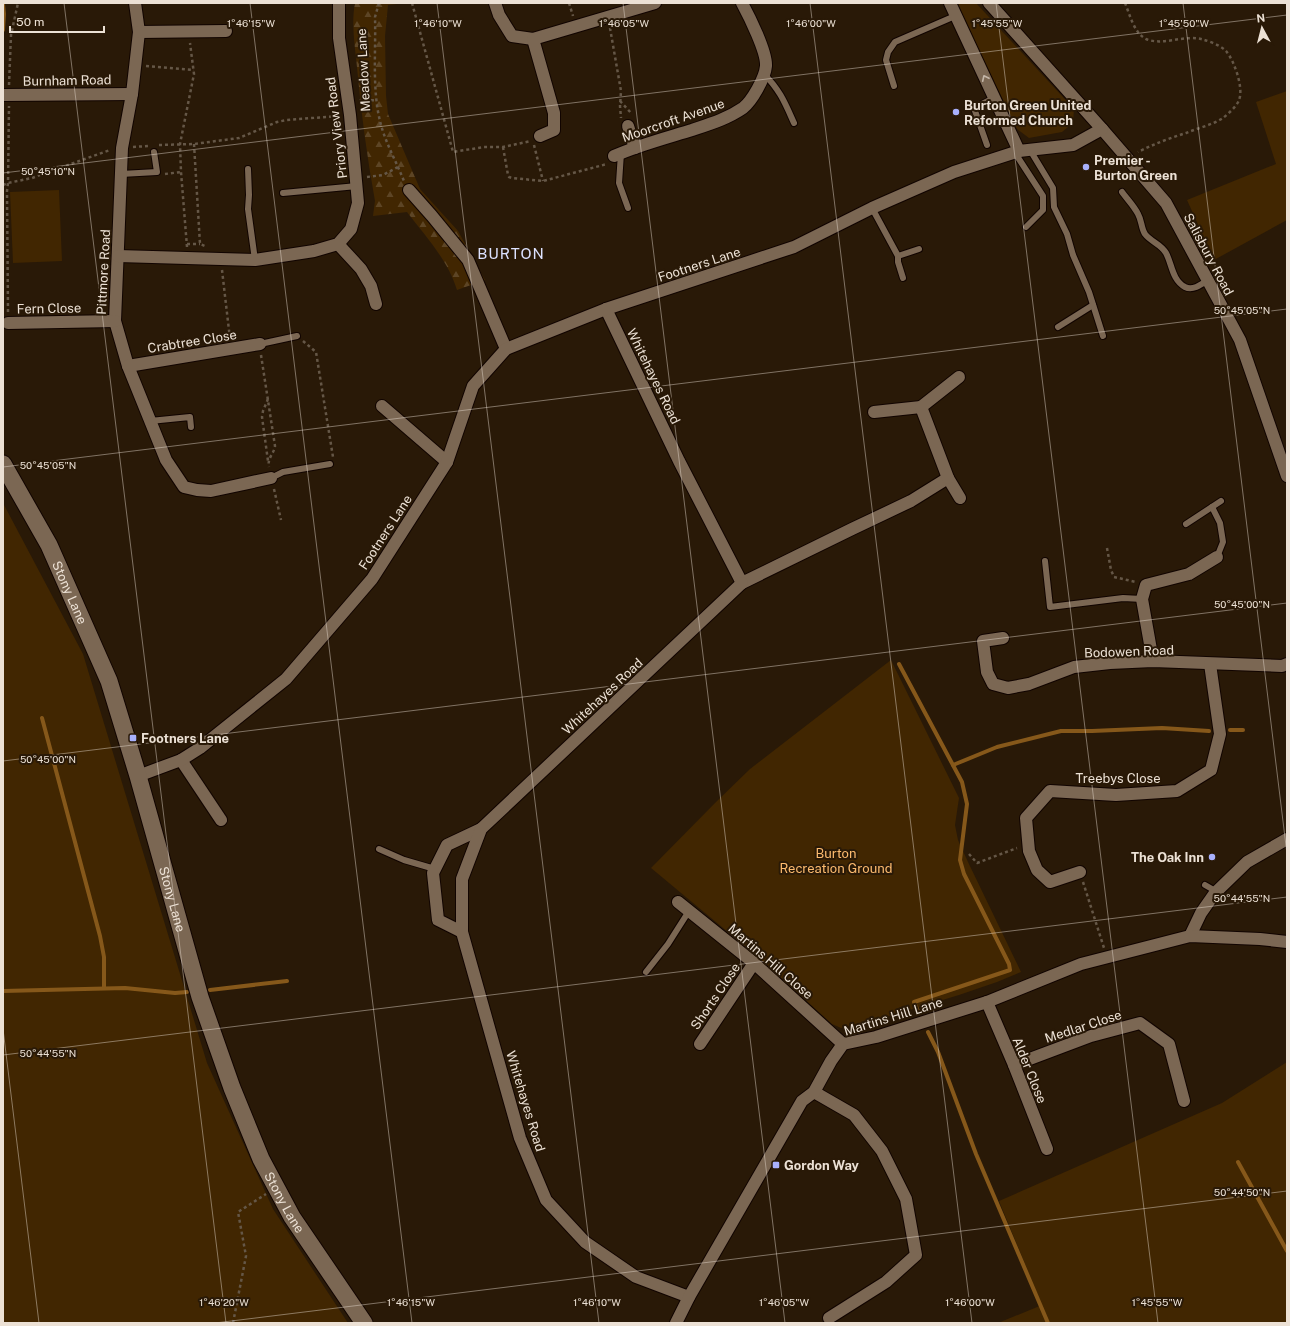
<svg xmlns="http://www.w3.org/2000/svg" width="1290" height="1326" font-family="'Public Sans',sans-serif">
<style>
.green{fill:#412601}
.forest{fill:url(#forest-firs)}
.lines{fill:none;stroke-linecap:round;stroke-linejoin:round}
.stream{stroke:#86581a;stroke-width:4}
.service-casing{stroke:#110400;stroke-width:8}
.minor-casing{stroke:#110400;stroke-width:14}
.secondary-casing{stroke:#110400;stroke-width:19}
.path{stroke:#655747;stroke-width:2.5;stroke-dasharray:3 3;stroke-linecap:butt}
.service{stroke:#7b6753;stroke-width:6}
.minor{stroke:#7b6753;stroke-width:12}
.secondary{stroke:#7b6753;stroke-width:17}
.oneway{stroke:#c4b6a8}
.ticks{fill:none;stroke:#ece1d5;stroke-width:1;stroke-opacity:0.45}
.poi-dot{fill:#a8b0fc;stroke:#291907;stroke-width:1.5}
.labels{text-anchor:middle;stroke-width:4;stroke-linejoin:round;paint-order:stroke}
.street-label{font-size:13px;fill:#ece1d5;stroke:#291907}
.poi-label{font-size:13px;font-weight:bold;fill:#ece1d5;stroke:#291907;text-anchor:start}
.park-label{font-size:13px;fill:#fdbb6f;stroke:#291907}
.quarter-label{font-size:15px;letter-spacing:1px;fill:#dde2ff;stroke:#291907}
.ticks-label{font-size:10px;text-anchor:middle;fill:#ece1d5;stroke:#291907;stroke-width:4;stroke-linejoin:round;paint-order:stroke}
</style>
<defs>
<pattern id="forest-firs" width="22" height="20" patternUnits="userSpaceOnUse"><rect width="22" height="20" fill="#412601"/><path d="M5 1l3.5 6h-7zM16 11l3.5 6h-7z" fill="#5d4525"/></pattern>
</defs>
<rect width="100%" height="100%" fill="#291907"/>
<g class="green">
<polygon points="956,3 976,3 1074,109 1073,123 1062,132 1029,138 1017,129"/>
<polygon points="1287,91 1287,220 1214,260 1187,200 1276,164 1256,102"/>
<polygon points="59,190 62,261 13,263 10,192"/>
<polygon points="3,503 83,654 207,1063 273,1209 348,1323 3,1323"/>
<polygon points="891,660 959,798 955,825 958,840 968,862 1021,972 997,982 959,995 867,1023 841,1028 832,1024 758,957 651,868 715,803 750,769"/>
<polygon points="1287,1062 1287,1323 998,1323 1042,1305 999,1201 1222,1103"/>
</g>
<path class="forest" d="M 355,3 L 406,3 L 388,5 L 385,36 L 386,96 L 388,114 L 420,189 L 458,231 L 485,280 L 457,290 C 448,260 426,237 407,212 L 373,216 L 375,201 C 367,157 361,112 357,67 C 355,46 351,24 355,3 Z"/>
<g class="lines">
<g class="stream">
<polyline points="3,4 4,14 3,30"/>
<polyline points="899,664 962,782 967,804 960,860 964,874 1009,964 1010,970 914,1002 918,1011"/>
<polyline points="42,718 100,936 104,957 104,988"/>
<polyline points="1230,730 1243,730"/>
<polyline points="953,765 997,747 1061,731 1092,731 1162,728 1209,731"/>
<polyline points="210,990 287,981"/>
<polyline points="3,991 125,988 175,993 187,992"/>
<polyline points="928,1032 938,1052 976,1154 1048,1323"/>
<polyline points="1238,1162 1287,1251"/>
</g>
<defs>
<g id="service">
<path d="M 764,74 C 780,90 785,103 794,123"/>
<polyline points="894,86 886,60 888,52 895,42 955,16"/>
<polyline points="987,145 974,108 994,98"/>
<polyline points="1030,150 1053,188 1054,207 1067,234 1073,255 1089,292 1103,336"/>
<polyline points="621,153 619,183 628,208"/>
<polyline points="1015,153 1043,196 1043,210 1026,227"/>
<polyline points="248,169 249,195 248,209 255,260"/>
<polyline points="121,174 157,172 154,152"/>
<path d="M 1122,192 C 1127,199 1134,206 1138,214 C 1142,221 1141,228 1145,234 C 1151,242 1161,244 1166,253 C 1172,264 1172,280 1185,287 C 1193,291 1202,284 1208,280"/>
<polyline points="283,193 357,186"/>
<polyline points="872,208 898,256 898,262 903,278"/>
<polyline points="898,256 919,249"/>
<polyline points="1058,327 1093,305"/>
<polyline points="260,344 297,336"/>
<polyline points="150,421 190,417 191,427"/>
<polyline points="271,478 283,472 330,464"/>
<polyline points="1212,507 1220,523 1223,542 1217,557"/>
<polyline points="1186,524 1221,501"/>
<polyline points="1045,561 1050,607 1123,598 1142,599"/>
<polyline points="379,849 404,860 435,869"/>
<polyline points="1205,885 1212,889 1215,893"/>
<polyline points="646,972 668,944 689,911"/>
</g>
<g id="minor">
<polyline points="135,3 139,32 132,94 122,148 115,321 128,366 166,460 184,487 197,490 211,491 271,478"/>
<polyline points="495,3 499,15 512,36 533,39"/>
<polyline points="950,3 1019,151"/>
<polyline points="989,3 1102,129 1166,203 1240,340 1287,476"/>
<polyline points="139,32 226,31"/>
<polyline points="3,95 132,94"/>
<polyline points="628,126 635,148"/>
<polyline points="540,136 554,130 554,113 533,39 655,3"/>
<path d="M 614,156 C 639,145 666,138 692,130 C 710,124 727,119 743,108 C 752,101 765,78 766,66 C 767,52 749,16 742,3"/>
<polyline points="409,190 432,216 468,260 506,349"/>
<polyline points="338,244 361,269 371,286 376,304"/>
<polyline points="118,256 255,260 314,251 338,244 351,229 358,203 350,115 339,38 339,3"/>
<polyline points="606,309 679,461 742,583 852,529 911,501 948,478 960,498"/>
<polyline points="8,323 115,321"/>
<polyline points="128,366 260,344"/>
<polyline points="382,406 447,462"/>
<polyline points="874,412 921,407"/>
<polyline points="948,478 921,407 959,377"/>
<polyline points="1003,638 983,641 987,672 993,684 1008,688 1029,684 1074,667 1110,663 1153,661 1282,666 1287,664"/>
<polyline points="1153,661 1142,599 1146,585 1189,574 1217,557"/>
<polyline points="181,760 221,820"/>
<polyline points="138,776 181,760 200,748 286,679 372,579 447,462 473,386 506,349 606,309 794,247 872,208 954,172 1019,151 1073,145 1102,129"/>
<polyline points="1080,872 1050,882 1037,870 1029,851 1026,818 1050,791 1116,795 1177,791 1211,770 1220,734 1210,664"/>
<polyline points="678,902 754,963 843,1044"/>
<polyline points="462,932 438,920 433,873 447,845 481,829"/>
<polyline points="1190,936 1201,913 1215,893 1247,862 1287,839"/>
<polyline points="987,1002 1014,1065 1047,1149"/>
<polyline points="700,1044 754,963"/>
<polyline points="1014,1065 1091,1036 1140,1023 1169,1044 1184,1101"/>
<polyline points="814,1092 854,1115 882,1151 906,1199 916,1255 886,1282 829,1318"/>
<polyline points="689,1297 636,1277 585,1242 546,1200 520,1138 462,932 462,879 481,829 742,583"/>
<polyline points="676,1323 689,1297 802,1101 814,1092 831,1061 843,1044 876,1037 987,1002 1081,964 1190,936 1260,939 1287,942"/>
</g>
<g id="secondary">
<path id="s1" d="M 3,464 L 49,545 L 109,681 L 138,776 L 200,997 L 232,1088 L 261,1159 L 292,1217 L 364,1323"/>
</g>
</defs>
<use href="#service" class="service-casing"/>
<use href="#minor" class="minor-casing"/>
<use href="#secondary" class="secondary-casing"/>
<g class="path">
<path d="M 379,3 L 375,17 C 376,51 372,89 380,121 C 385,142 396,161 404,181"/>
<polyline points="412,3 453,152 484,147 503,147 531,141"/>
<polyline points="569,3 573,16"/>
<path d="M 1125,3 C 1130,15 1134,33 1146,39 C 1162,46 1183,35 1201,39 C 1209,41 1220,45 1226,51 C 1234,60 1244,88 1239,100 C 1237,106 1228,114 1223,118 C 1212,125 1198,128 1186,133 C 1170,138 1154,144 1138,152"/>
<polyline points="610,28 621,91 620,106 621,118"/>
<polyline points="146,66 194,70"/>
<polyline points="9,85 11,35 18,3"/>
<polyline points="359,101 377,100"/>
<polyline points="620,101 632,114"/>
<polyline points="194,144 200,244 205,246"/>
<polyline points="159,145 194,144 239,138 277,122 287,120 338,116"/>
<polyline points="534,145 543,181"/>
<polyline points="133,147 148,146"/>
<polyline points="503,147 508,175 509,177 512,178 543,181 607,164"/>
<polyline points="165,174 181,172"/>
<polyline points="367,177 383,175 398,167"/>
<polyline points="3,185 8,183 32,178 110,150"/>
<polyline points="187,244 200,244"/>
<polyline points="187,247 181,172 180,144 194,74 190,43"/>
<polyline points="222,270 230,339"/>
<polyline points="8,312 7,191 8,183 9,106"/>
<polyline points="303,341 316,352 333,457"/>
<path d="M 261,355 L 275,446 C 274,454 267,458 269,467"/>
<polyline points="268,399 263,411 262,417 268,461"/>
<polyline points="274,489 281,520"/>
<polyline points="1107,548 1111,570 1114,577 1136,582"/>
<polyline points="969,854 977,863 1017,848"/>
<polyline points="1083,882 1104,948"/>
<polyline points="233,1323 246,1256 238,1212 266,1194"/>
</g>
<use href="#service" class="service"/>
<use href="#minor" class="minor"/>
<use href="#secondary" class="secondary"/>
</g>
<defs><path id="oneway-chevron" d="M-2-3.5L2.5 0L-2 3.5" fill="none" stroke-width="1.6" stroke-linecap="round" stroke-linejoin="round"/></defs>
<use class="oneway" href="#oneway-chevron" transform="translate(985 78) rotate(-115)"/>
<path class="ticks" d="M 64,3 L 226,1323M 250,3 L 412,1323M 437,3 L 599,1323M 623,3 L 785,1323M 810,3 L 972,1323M 996,3 L 1158,1323M 1183,3 L 1287,854M 3,173 L 1287,15M 3,467 L 1287,309M 3,761 L 1287,603M 3,1029 L 39,1323M 3,1055 L 1287,897M 215,1323 L 1287,1191"/>
<g class="poi-dot">
<circle cx="956" cy="112" r="4"/>
<circle cx="1086" cy="167" r="4"/>
<rect x="129" y="734" width="8" height="8" rx="2"/>
<circle cx="1212" cy="857" r="4"/>
<rect x="772" y="1161" width="8" height="8" rx="2"/>
</g>
<g class="labels">
<g class="street-label">
<text transform="translate(363 70) rotate(-93)" y="5">Meadow Lane</text>
<text transform="translate(67 80) rotate(-1)" y="5">Burnham Road</text>
<text transform="translate(673 120) rotate(-19)" y="5">Moorcroft Avenue</text>
<text transform="translate(336 128) rotate(-97)" y="5">Priory View Road</text>
<text transform="translate(1209 254) rotate(62)" y="5">Salisbury Road</text>
<text transform="translate(699 264) rotate(-18)" y="5">Footners Lane</text>
<text transform="translate(103 272) rotate(-87)" y="5">Pittmore Road</text>
<text transform="translate(49 308) rotate(-1)" y="5">Fern Close</text>
<text transform="translate(192 341) rotate(-9)" y="5">Crabtree Close</text>
<text transform="translate(654 376) rotate(64)" y="5">Whitehayes Road</text>
<text transform="translate(385 532) rotate(-57)" y="5">Footners Lane</text>
<text dy="5" stroke="none"><textPath href="#s1" startOffset="145">Stony Lane</textPath></text>
<text transform="translate(1129 651) rotate(-2)" y="5">Bodowen Road</text>
<text transform="translate(602 696) rotate(-43)" y="5">Whitehayes Road</text>
<text x="1118" y="783">Treebys Close</text>
<text dy="5" stroke="none"><textPath href="#s1" startOffset="469">Stony Lane</textPath></text>
<text transform="translate(771 961) rotate(41)" y="5">Martins Hill Close</text>
<text transform="translate(715 996) rotate(-56)" y="5">Shorts Close</text>
<text transform="translate(893 1016) rotate(-17)" y="5">Martins Hill Lane</text>
<text transform="translate(1083 1026) rotate(-18)" y="5">Medlar Close</text>
<text transform="translate(1030 1070) rotate(68)" y="5">Alder Close</text>
<text transform="translate(526 1101) rotate(73)" y="5">Whitehayes Road</text>
<text dy="5" stroke="none"><textPath href="#s1" startOffset="793">Stony Lane</textPath></text>
</g>
<g class="poi-label">
<text x="964" y="110">Burton Green United<tspan x="964" dy="15">Reformed Church</tspan></text>
<text x="1094" y="165">Premier -<tspan x="1094" dy="15">Burton Green</tspan></text>
<text x="141" y="743">Footners Lane</text>
<text x="1204" y="862" text-anchor="end">The Oak Inn</text>
<text x="784" y="1170">Gordon Way</text>
</g>
<g class="park-label">
<text x="836" y="858">Burton<tspan x="836" dy="15">Recreation Ground</tspan></text>
</g>
<g class="quarter-label">
<text x="511" y="259">BURTON</text>
</g>
</g>
<g class="ticks-label">
<text x="251" y="27">1°46'15"W</text>
<text x="438" y="27">1°46'10"W</text>
<text x="624" y="27">1°46'05"W</text>
<text x="811" y="27">1°46'00"W</text>
<text x="997" y="27">1°45'55"W</text>
<text x="1184" y="27">1°45'50"W</text>
<text x="48" y="175">50°45'10"N</text>
<text x="1242" y="314">50°45'05"N</text>
<text x="48" y="469">50°45'05"N</text>
<text x="1242" y="608">50°45'00"N</text>
<text x="48" y="763">50°45'00"N</text>
<text x="1242" y="902">50°44'55"N</text>
<text x="48" y="1057">50°44'55"N</text>
<text x="1242" y="1196">50°44'50"N</text>
<text x="224" y="1306">1°46'20"W</text>
<text x="411" y="1306">1°46'15"W</text>
<text x="597" y="1306">1°46'10"W</text>
<text x="784" y="1306">1°46'05"W</text>
<text x="970" y="1306">1°46'00"W</text>
<text x="1157" y="1306">1°45'55"W</text>
</g>
<rect width="1290" height="1326" fill="none" stroke="#ece1d5" stroke-width="8"/>
<g transform="translate(1262 28) rotate(353)" stroke="#291907" stroke-width="3" paint-order="stroke">
<path d="M0-3L7 15L0 10L-7 15Z" fill="#ece1d5"/>
<text y="-6" font-size="11" font-weight="bold" text-anchor="middle" fill="#ece1d5">N</text>
</g>
<path d="M10 26v6h94v-6" fill="none" stroke="#ece1d5" stroke-width="2"/>
<text x="16" y="26" font-size="12" fill="#ece1d5" stroke="#291907" stroke-width="3" paint-order="stroke">50 m</text>
</svg>
